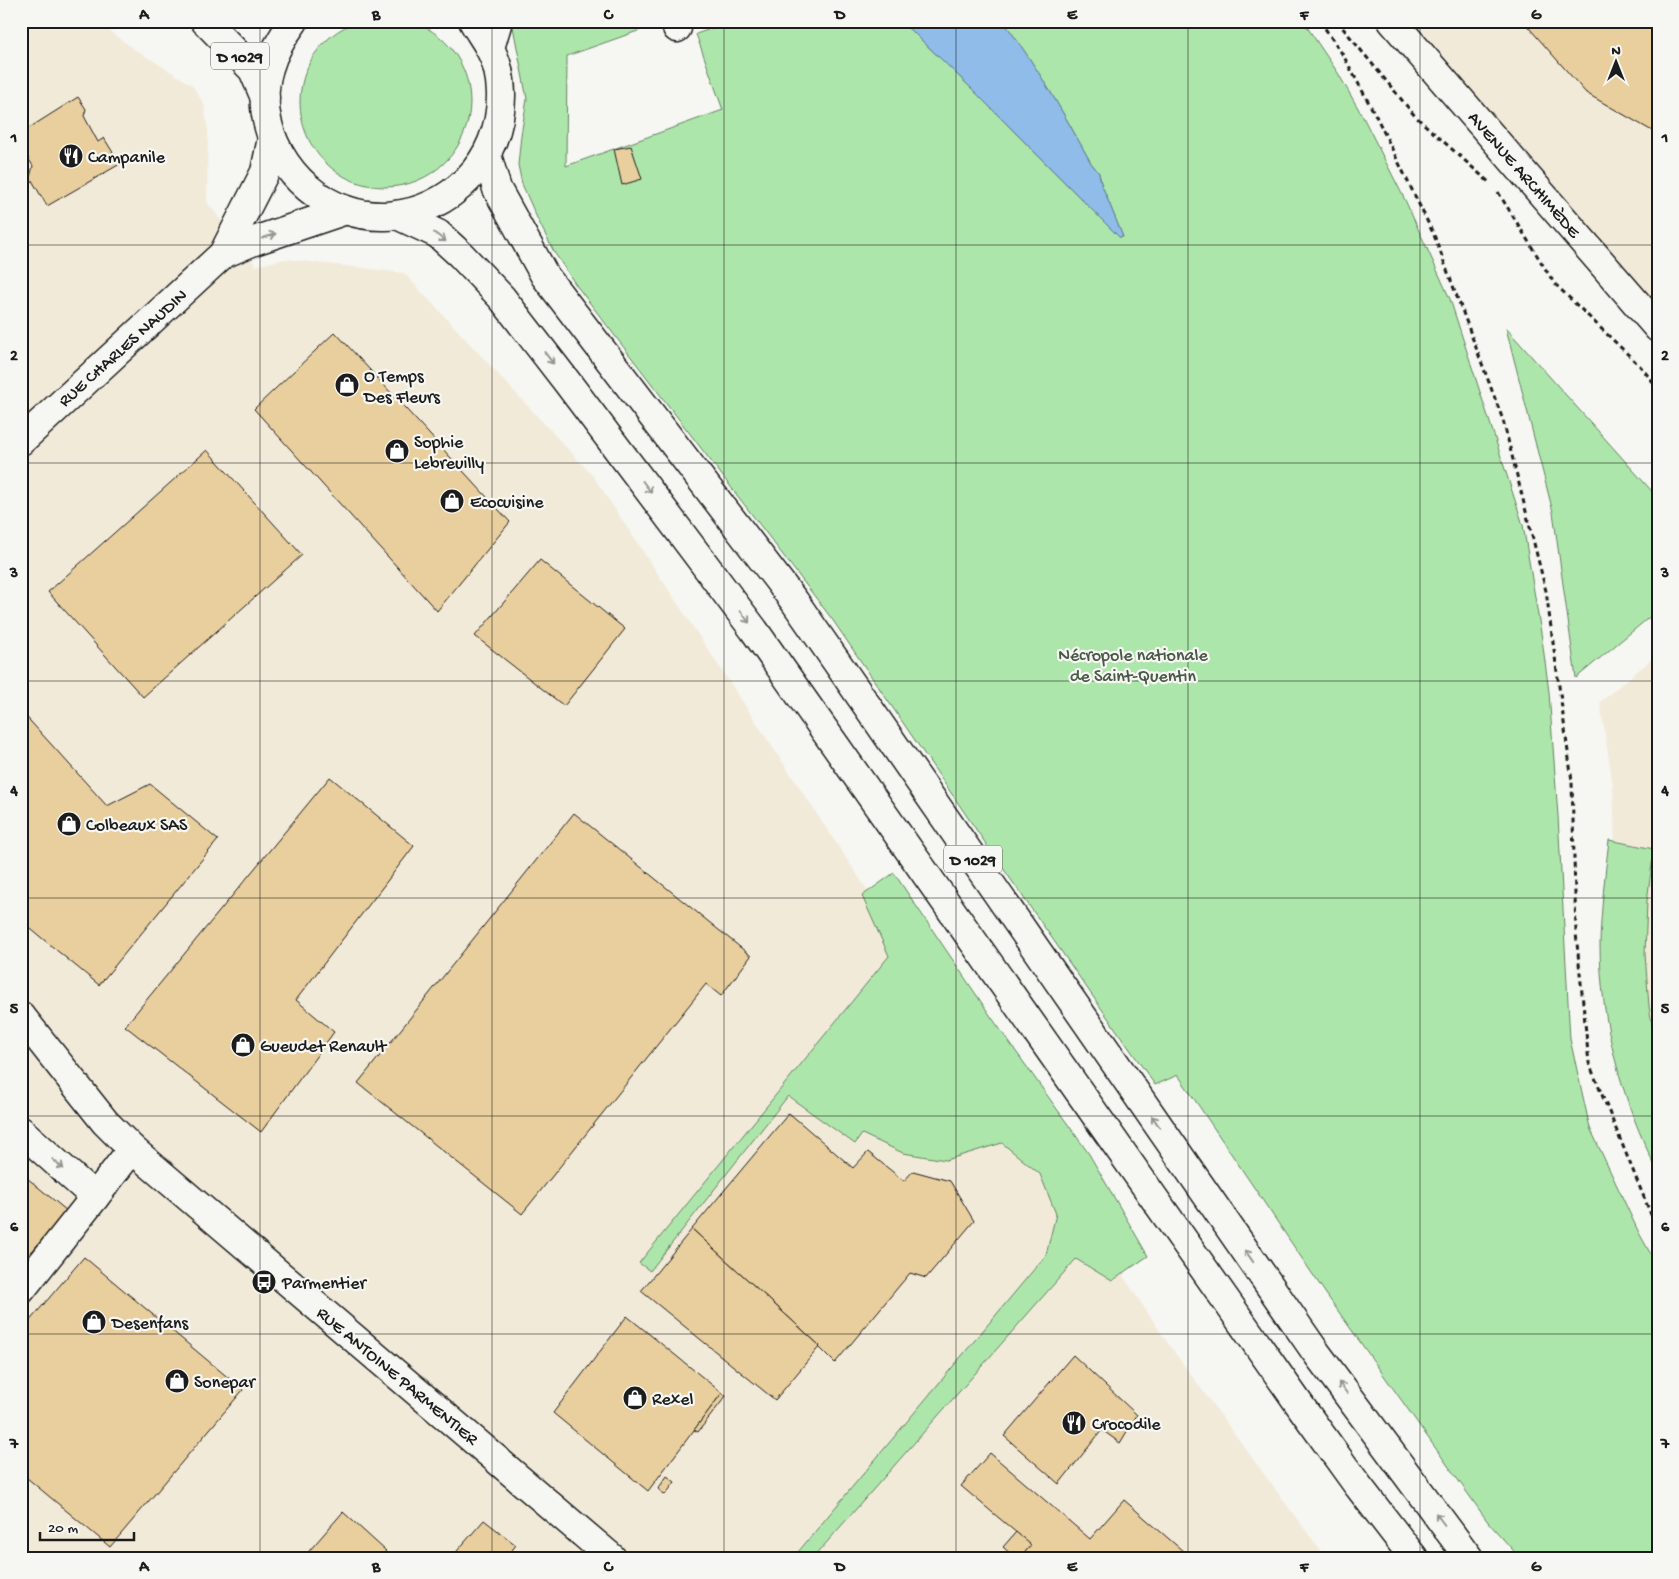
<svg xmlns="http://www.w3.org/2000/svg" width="1679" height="1579" font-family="'Gochi Hand',sans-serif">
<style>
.built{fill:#f2ead9}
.green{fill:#ade6aa;stroke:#648163}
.water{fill:#8fbce9;stroke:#617c97}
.building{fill:#e9cf9e;stroke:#1c1c1c}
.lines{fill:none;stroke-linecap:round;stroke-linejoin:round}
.minor-casing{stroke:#1c1c1c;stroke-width:31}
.major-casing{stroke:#1c1c1c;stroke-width:31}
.path{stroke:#1c1c1c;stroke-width:3;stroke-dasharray:5 4;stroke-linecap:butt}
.minor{stroke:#f6f6f2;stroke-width:28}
.major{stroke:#f6f6f2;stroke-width:28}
.oneway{stroke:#949492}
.grid{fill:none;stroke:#1c1c1c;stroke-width:1;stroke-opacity:0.55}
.labels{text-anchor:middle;stroke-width:4.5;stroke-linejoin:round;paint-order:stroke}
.shield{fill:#f6f6f2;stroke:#5d5d5c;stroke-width:1}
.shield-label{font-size:16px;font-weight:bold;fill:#1c1c1c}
.poi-label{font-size:18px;fill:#1c1c1c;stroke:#f6f6f2;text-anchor:start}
.street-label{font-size:18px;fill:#1c1c1c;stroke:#f6f6f2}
.park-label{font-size:18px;fill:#485947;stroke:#f6f6f2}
.neatline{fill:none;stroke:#1c1c1c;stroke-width:2}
.grid-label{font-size:16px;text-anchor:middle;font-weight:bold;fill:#1c1c1c}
</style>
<rect width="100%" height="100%" fill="#f6f6f2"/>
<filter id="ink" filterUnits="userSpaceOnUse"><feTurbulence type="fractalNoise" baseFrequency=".02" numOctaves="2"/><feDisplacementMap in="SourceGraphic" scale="10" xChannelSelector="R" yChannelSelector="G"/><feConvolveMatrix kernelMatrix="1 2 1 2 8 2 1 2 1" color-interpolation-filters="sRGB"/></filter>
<g filter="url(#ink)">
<g class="built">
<polygon points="21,21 96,21 134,49 192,85 204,104 208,131 207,202 256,266 285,259 404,273 593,476 1169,1345 1326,1558 21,1558"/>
<polygon points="1377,21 1658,21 1658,346 1579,255"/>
<polygon points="1658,654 1658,1139 1619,965 1613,786 1600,702"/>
</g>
<g class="green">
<circle cx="385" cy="102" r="85"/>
<path d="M 514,21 L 655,21 L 652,26 L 567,56 L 566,166 L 723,110 L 696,34 L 734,21 L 899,21 L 914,33 L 970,87 L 1119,237 L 1123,237 L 1101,183 L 1099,173 L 1091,163 C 1064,114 1037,66 1003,21 L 1303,21 L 1338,73 L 1363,117 L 1406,202 L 1450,299 L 1523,525 L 1542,639 L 1549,692 L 1558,816 L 1570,1039 L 1590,1128 L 1639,1233 L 1658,1267 L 1658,1558 L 1520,1558 L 1488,1522 L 1326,1294 L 1178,1075 L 1155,1085 L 986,844 L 832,619 L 576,285 L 554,252 L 537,218 L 522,184 L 518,165 L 521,135 L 527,99 L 513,27 Z"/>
<polygon points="1506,328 1658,498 1658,610 1576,678 1553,512"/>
<path d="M 1609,840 L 1654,849 L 1647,901 L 1645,954 L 1649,1006 L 1658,1058 L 1658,1172 C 1622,1102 1600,1022 1600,943 C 1601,909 1605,875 1609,840 Z"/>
<polygon points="894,873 992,1018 1089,1154 1148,1256 1112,1281 1076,1259 813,1558 793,1558 1046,1255 1056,1214 1040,1174 1002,1143 946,1160 903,1153 862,1134 855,1144 788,1096 650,1271 639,1263 889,956 862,896"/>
</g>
<path class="water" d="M 899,21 L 1003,21 C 1037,66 1064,114 1091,163 L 1099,173 L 1101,183 L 1123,237 L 1119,237 L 970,87 L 914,33 Z"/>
<g class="building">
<polygon points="1523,21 1658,21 1658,125 1654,132 1586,93"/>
<polygon points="78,97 86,109 84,116 98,142 104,138 120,164 47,206 30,177 33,166 21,147 21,133"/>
<polygon points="631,146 642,179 622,185 614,149"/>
<polygon points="335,332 510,522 437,611 254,409"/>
<polygon points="207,450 302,555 143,697 48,592"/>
<polygon points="540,560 625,629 564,706 475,636"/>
<polygon points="21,711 107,806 150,784 218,840 99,985 21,921"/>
<polygon points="330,777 414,846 296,1000 334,1032 261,1132 125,1026"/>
<polygon points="574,813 751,956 721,996 706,984 522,1214 358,1083"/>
<polygon points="789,1113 853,1168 868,1152 904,1181 913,1171 950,1181 974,1221 926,1278 910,1273 835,1363 819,1347 820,1346 692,1229"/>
<polygon points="21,1173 67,1211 21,1264"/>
<polygon points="692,1229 820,1346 775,1400 641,1291"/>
<polygon points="84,1257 243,1390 110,1547 21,1473 21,1331"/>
<polygon points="627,1316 722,1393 648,1491 553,1413"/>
<polygon points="1073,1355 1137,1415 1120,1443 1102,1430 1059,1484 1004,1436"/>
<polygon points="722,1393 726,1396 698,1432 694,1430"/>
<polygon points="990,1453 1090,1539 1124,1500 1191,1558 1020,1558 1031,1545 961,1486"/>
<polygon points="667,1476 675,1482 665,1495 658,1489"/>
<polygon points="343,1512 386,1551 380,1558 303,1558"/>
<polygon points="484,1520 516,1545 506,1558 451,1558"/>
<polygon points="1016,1532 1031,1545 1020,1558 1015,1558 1003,1547"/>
</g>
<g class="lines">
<defs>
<g id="minor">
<polyline points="675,21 677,28"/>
<polyline points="1392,21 1658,328"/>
<polyline points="490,48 498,21"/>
<polyline points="223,254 254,241 346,210"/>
<polyline points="21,441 223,254 265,172 272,138"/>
<polyline points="21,1016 105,1122 132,1149 612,1558"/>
<polyline points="21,1131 95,1197 132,1149"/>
<polyline points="21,1290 95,1197"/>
</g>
<g id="major">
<polyline points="205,21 253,70 265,98"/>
<path d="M 294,21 C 283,36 274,50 269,68 C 251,126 290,191 346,210 C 404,230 469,198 492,142 C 504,113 505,75 489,47 C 484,38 478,30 473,21"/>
<polyline points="487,155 497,189 545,276 795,602 1315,1351 1469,1558"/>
<polyline points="397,215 438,234 461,255 502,298 567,382 754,630 1304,1411 1356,1483 1414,1558"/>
</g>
</defs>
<use href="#minor" class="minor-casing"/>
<use href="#major" class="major-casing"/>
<g class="path">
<polyline points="1320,21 1343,55 1376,116 1434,235 1503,420 1546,591 1572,781 1576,933 1589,1063 1652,1217 1658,1226"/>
<polyline points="1337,21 1415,116 1491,184"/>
<polyline points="1498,192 1554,283 1640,366 1658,388"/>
<polyline points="1652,1217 1658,1212"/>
</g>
<use href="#minor" class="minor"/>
<use href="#major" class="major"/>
</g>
<defs><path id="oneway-shaft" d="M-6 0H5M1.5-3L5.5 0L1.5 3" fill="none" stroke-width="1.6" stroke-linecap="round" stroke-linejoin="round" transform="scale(1.25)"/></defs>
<g class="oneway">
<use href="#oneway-shaft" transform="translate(269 236) rotate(-19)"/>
<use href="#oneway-shaft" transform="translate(440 237) rotate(37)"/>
<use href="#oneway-shaft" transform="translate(549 358) rotate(52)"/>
<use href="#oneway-shaft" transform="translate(647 487) rotate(53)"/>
<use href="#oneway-shaft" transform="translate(745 617) rotate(53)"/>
<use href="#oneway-shaft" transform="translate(1156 1122) rotate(-125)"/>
<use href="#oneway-shaft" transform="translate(58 1164) rotate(41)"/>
<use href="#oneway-shaft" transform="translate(1249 1256) rotate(-125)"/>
<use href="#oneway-shaft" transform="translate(1343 1388) rotate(-127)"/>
<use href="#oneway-shaft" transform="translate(1440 1519) rotate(-127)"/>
</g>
</g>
<path class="grid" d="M 260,21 L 260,1558M 492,21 L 492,1558M 724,21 L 724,1558M 956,21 L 956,1558M 1188,21 L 1188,1558M 1420,21 L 1420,1558M 21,245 L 1658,245M 21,463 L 1658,463M 21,681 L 1658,681M 21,898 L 1658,898M 21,1116 L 1658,1116M 21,1334 L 1658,1334"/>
<defs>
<symbol id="restaurant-disc" viewBox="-11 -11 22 22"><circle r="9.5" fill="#1c1c1c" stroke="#f6f6f2"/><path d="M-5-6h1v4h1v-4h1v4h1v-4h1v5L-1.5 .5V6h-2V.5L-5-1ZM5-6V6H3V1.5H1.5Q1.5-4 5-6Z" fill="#fff"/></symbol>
<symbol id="shop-disc" viewBox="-11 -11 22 22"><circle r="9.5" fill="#1c1c1c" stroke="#f6f6f2"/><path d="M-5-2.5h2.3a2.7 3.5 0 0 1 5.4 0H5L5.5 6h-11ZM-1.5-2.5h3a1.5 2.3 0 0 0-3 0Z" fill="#fff"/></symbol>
<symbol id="bus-disc" viewBox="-11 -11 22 22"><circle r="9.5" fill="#1c1c1c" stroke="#f6f6f2"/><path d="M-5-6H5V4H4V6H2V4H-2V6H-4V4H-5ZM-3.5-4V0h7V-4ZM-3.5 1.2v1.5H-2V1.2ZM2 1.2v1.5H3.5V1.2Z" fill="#fff"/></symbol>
</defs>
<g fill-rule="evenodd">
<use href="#restaurant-disc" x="57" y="142" width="28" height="28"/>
<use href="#shop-disc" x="333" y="371" width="28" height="28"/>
<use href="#shop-disc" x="383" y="437" width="28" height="28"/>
<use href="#shop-disc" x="438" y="487" width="28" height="28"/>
<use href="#shop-disc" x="55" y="810" width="28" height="28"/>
<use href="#shop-disc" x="229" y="1031" width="28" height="28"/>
<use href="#bus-disc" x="250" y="1268" width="28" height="28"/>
<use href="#shop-disc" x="80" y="1308" width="28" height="28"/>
<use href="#shop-disc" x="163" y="1367" width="28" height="28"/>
<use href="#shop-disc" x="621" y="1384" width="28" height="28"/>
<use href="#restaurant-disc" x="1060" y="1409" width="28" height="28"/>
</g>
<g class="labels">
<g class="shield">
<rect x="211" y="42.5" width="58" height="27" rx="4"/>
<rect x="944" y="845.5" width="58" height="27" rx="4"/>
</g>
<g class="shield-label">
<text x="240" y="62">D 1029</text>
<text x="973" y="865">D 1029</text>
</g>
<g class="poi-label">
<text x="88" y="162">Campanile</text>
<text x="364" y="381">O Temps<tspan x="364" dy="21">Des Fleurs</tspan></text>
<text x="414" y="447">Sophie<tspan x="414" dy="21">Lebreuilly</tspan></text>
<text x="470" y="507">Ecocuisine</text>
<text x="86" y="830">Colbeaux SAS</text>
<text x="260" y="1051">Gueudet Renault</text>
<text x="282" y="1288">Parmentier</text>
<text x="112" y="1328">Desenfans</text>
<text x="194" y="1387">Sonepar</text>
<text x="652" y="1404">Rexel</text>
<text x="1092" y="1429">Crocodile</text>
</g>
<g class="street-label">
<text transform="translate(1525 174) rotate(49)" y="6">AVENUE ARCHIMÈDE</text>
<text transform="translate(122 347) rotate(-42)" y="6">RUE CHARLES NAUDIN</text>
<text transform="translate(398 1375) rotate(40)" y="6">RUE ANTOINE PARMENTIER</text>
</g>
<g class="park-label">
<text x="1133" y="660">Nécropole nationale<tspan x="1133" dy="21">de Saint-Quentin</tspan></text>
</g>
</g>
<rect width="1679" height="1579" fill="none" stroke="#f6f6f2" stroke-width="55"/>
<g transform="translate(1616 62)" stroke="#f6f6f2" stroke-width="4" paint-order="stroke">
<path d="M0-4L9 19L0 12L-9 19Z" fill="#1c1c1c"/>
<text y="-8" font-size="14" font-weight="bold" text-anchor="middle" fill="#1c1c1c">N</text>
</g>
<path d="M40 1532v8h94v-8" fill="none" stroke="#1c1c1c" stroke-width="2.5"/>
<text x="48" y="1532" font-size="15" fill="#1c1c1c" stroke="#f6f6f2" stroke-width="4" paint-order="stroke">20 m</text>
<rect x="28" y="28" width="1624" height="1524" class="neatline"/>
<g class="grid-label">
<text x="144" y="19">A</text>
<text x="376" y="19">B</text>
<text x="608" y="19">C</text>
<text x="840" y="19">D</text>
<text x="1072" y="19">E</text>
<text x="1304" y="19">F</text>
<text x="1536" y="19">G</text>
<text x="14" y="142">1</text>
<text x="1665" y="142">1</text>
<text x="14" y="360">2</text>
<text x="1665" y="360">2</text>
<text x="14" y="577">3</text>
<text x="1665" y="577">3</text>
<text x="14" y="795">4</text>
<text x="1665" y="795">4</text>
<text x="14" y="1013">5</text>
<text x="1665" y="1013">5</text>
<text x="14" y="1231">6</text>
<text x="1665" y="1231">6</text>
<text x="14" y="1448">7</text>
<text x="1665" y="1448">7</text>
<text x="144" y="1571">A</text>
<text x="376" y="1571">B</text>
<text x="608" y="1571">C</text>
<text x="840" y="1571">D</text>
<text x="1072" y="1571">E</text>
<text x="1304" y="1571">F</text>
<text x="1536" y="1571">G</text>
</g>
</svg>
